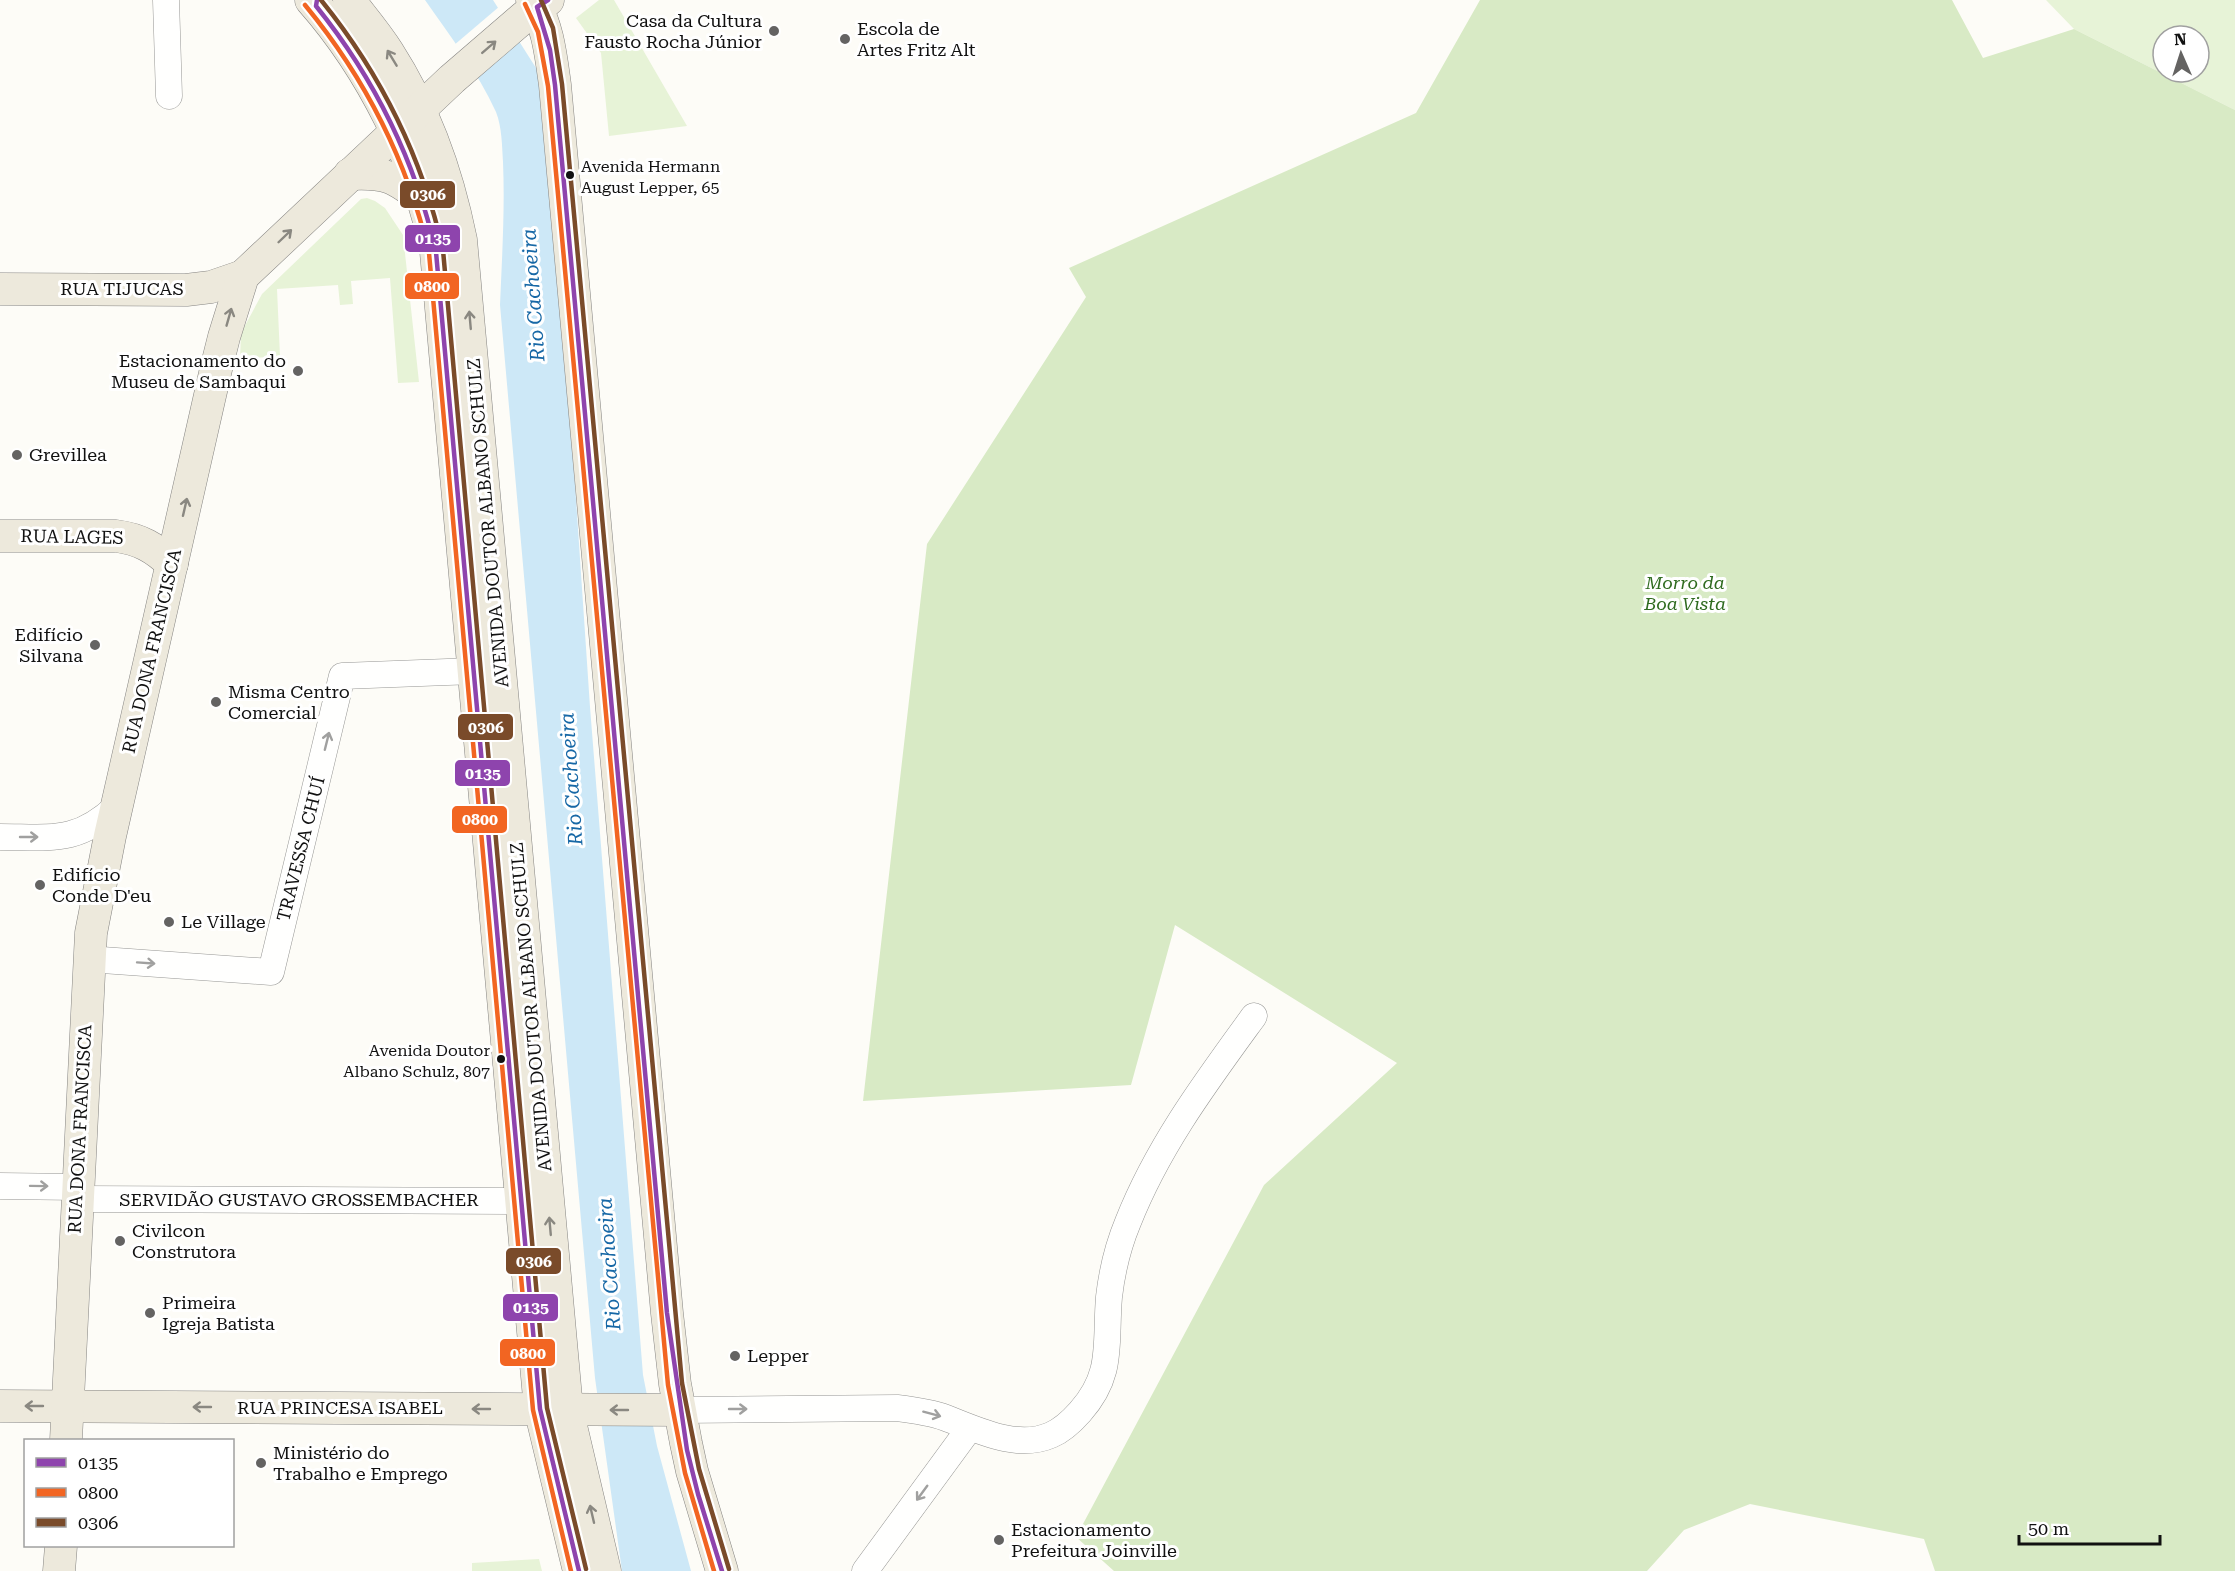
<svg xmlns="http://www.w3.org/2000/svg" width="2235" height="1571" font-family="'Roboto Serif',serif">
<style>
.green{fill:#e7f3d7;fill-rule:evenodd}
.forest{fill:#d8eac5}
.water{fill:#cde8f7}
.pier{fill:#fdfcf7}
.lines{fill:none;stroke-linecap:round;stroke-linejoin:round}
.minor-casing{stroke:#979795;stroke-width:27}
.major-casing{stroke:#858482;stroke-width:33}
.minor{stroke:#fffffe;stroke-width:26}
.major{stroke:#ede9dc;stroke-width:32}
.bus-1-casing{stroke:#fff;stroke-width:9}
.bus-2-casing{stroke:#fff;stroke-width:9}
.bus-3-casing{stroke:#fff;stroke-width:9}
.bus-1{stroke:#8e44ad;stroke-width:4.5}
.bus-2{stroke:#f26522;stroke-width:4.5}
.bus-3{stroke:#7a4b2a;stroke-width:4.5}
.oneway{stroke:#8a8881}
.oneway2{stroke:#a0a09f}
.poi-dot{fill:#646362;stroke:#fff;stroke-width:2}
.bus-dot{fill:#111;stroke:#fff;stroke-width:2}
.labels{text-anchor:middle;stroke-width:6;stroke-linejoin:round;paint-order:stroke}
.bus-label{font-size:16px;fill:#111;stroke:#fff;text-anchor:start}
.poi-label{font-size:18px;fill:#111;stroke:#fff;text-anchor:start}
.street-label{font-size:18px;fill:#111;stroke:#fff}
.park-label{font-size:18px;font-style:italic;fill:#2f6b1f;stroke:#fff}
.water-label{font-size:20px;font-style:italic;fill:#1768a6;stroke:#fff}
.line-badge{stroke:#fff;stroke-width:2}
.badge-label{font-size:16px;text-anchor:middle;font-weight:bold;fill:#fff}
</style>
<rect width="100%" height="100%" fill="#fdfcf7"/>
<g class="green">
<polygon points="599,0 614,0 687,126 609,136 601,53 576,18"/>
<path d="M 2046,0 L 2235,0 L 2235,110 L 2074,29 ZM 2163,36 L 2199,36 L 2199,72 L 2163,72 Z"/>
<polygon points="367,198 375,201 385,208 403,235 419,382 398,383 390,278 351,281 353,304 340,305 338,285 277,289 280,356 240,359 241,333 262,294 361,199"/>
<polygon points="539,1559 542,1571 472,1571 472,1563"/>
</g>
<polygon class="forest" points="1480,0 1952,0 1983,58 2074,29 2235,110 2235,1571 1935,1571 1924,1539 1750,1504 1684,1530 1647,1571 1114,1571 1076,1537 1264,1185 1397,1063 1175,925 1131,1085 863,1101 927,544 1086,297 1069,268 1416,113"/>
<path class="water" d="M 425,0 L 493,0 L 543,79 L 549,99 L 590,707 L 643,1375 L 657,1446 L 691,1571 L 622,1571 L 595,1378 L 500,305 C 502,257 505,210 503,162 C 502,146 502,127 496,112 C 478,72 450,36 425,0 Z"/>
<polygon class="pier" points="500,6 522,39 475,80 453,46"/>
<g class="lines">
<defs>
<g id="minor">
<polyline points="166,0 169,96"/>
<path d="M 0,837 C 51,837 77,844 117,806"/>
<polyline points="88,959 271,972 342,676 474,671"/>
<polyline points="0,1186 78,1187"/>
<polyline points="77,1199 521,1201"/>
<path d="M 679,1410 L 897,1408 C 914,1410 930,1412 946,1418 C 978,1430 1017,1450 1051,1435 C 1063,1430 1072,1421 1080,1412 C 1114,1374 1105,1344 1109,1297 C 1112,1271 1118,1246 1128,1222 C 1158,1146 1206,1082 1254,1016"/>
<polyline points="865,1571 969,1429"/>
</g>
<g id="major">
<path d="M 311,0 C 371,68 419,163 436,252 L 540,1409 L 579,1571"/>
<path d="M 349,0 C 362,17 376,33 388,52 C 424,108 448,175 461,240 L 567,1409 L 605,1571"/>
<path d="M 532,0 C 548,25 551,56 555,85 L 667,1313 L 675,1384 L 686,1443 L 692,1471 L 722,1571"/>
<path d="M 350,174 C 386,172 395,177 423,199"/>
<polyline points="0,289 186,290 211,287 243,276"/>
<path d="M 0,536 L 116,536 C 140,539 155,548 172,564"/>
<polyline points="0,1406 679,1410"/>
<polyline points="66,1440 91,933 110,836 216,369 224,337 243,276 452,79 524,17 548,0"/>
<polyline points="59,1571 61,1546"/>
</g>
</defs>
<use href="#minor" class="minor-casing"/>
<use href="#major" class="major-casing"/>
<use href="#minor" class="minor"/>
<use href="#major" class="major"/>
<defs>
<g id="bus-1">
<path d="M 317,0 L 316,6 C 375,79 415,160 436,252 L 540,1409 L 579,1571"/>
<polyline points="548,0 537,7 550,50 555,85 667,1313 687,1450 698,1494 722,1571"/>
</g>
<g id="bus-2">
<polyline points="525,4 538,32 548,86 668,1385 685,1473 714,1571"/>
<path d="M 305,5 C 366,79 407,160 429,253 L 533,1410 L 571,1571"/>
</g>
<g id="bus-3">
<path d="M 321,0 C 381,74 422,157 443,250 L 547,1408 L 586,1569"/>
<polyline points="541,0 553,28 562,84 682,1383 699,1469 729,1569"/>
</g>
</defs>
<use href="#bus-1" class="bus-1-casing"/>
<use href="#bus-2" class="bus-2-casing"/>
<use href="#bus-3" class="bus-3-casing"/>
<use href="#bus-1" class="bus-1"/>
<use href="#bus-2" class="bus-2"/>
<use href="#bus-3" class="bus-3"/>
</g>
<defs><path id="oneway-shaft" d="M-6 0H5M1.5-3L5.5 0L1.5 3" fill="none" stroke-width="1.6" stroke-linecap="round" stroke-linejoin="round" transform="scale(1.5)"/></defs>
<g class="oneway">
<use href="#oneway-shaft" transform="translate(489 47) rotate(-41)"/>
<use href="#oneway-shaft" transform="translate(392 58) rotate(-121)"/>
<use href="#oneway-shaft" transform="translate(285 236) rotate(-44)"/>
<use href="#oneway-shaft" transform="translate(229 317) rotate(-74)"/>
<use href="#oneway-shaft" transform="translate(470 320) rotate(-95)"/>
<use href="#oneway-shaft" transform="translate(185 507) rotate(-77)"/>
<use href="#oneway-shaft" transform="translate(550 1226) rotate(-95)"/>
<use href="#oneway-shaft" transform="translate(34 1406) rotate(-180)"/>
<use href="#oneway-shaft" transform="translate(202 1407) rotate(-180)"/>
<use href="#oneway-shaft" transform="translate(481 1409) rotate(-180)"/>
<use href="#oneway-shaft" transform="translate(619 1410) rotate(-180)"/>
<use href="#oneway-shaft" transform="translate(592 1514) rotate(-103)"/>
</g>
<g class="oneway2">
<use href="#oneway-shaft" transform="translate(327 741) rotate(-76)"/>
<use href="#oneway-shaft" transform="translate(29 837)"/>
<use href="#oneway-shaft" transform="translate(146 963) rotate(4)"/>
<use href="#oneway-shaft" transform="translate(39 1186) rotate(1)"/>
<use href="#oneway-shaft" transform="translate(738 1409)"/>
<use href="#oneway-shaft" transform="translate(932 1414) rotate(15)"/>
<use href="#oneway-shaft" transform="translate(922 1493) rotate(126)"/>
</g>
<g class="poi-dot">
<circle cx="774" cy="31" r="6"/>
<circle cx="845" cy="39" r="6"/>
<circle cx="298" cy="371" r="6"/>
<circle cx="17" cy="455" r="6"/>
<circle cx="95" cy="645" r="6"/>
<circle cx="216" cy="702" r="6"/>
<circle cx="40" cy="885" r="6"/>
<circle cx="169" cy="922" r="6"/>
<circle cx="120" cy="1241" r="6"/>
<circle cx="150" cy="1313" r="6"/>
<circle cx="735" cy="1356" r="6"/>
<circle cx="261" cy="1463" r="6"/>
<circle cx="999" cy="1540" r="6"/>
</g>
<g class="bus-dot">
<circle cx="570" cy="175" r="5"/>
<circle cx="501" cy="1059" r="5"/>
</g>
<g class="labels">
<g class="bus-label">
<text x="581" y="172">Avenida Hermann<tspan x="581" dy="21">August Lepper, 65</tspan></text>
<text x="490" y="1056" text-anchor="end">Avenida Doutor<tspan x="490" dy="21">Albano Schulz, 807</tspan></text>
</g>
<g class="poi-label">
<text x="762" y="27" text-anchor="end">Casa da Cultura<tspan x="762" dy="21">Fausto Rocha Júnior</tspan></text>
<text x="857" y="35">Escola de<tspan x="857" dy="21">Artes Fritz Alt</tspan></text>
<text x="286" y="367" text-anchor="end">Estacionamento do<tspan x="286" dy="21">Museu de Sambaqui</tspan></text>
<text x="29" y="461">Grevillea</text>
<text x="83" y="641" text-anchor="end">Edifício<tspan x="83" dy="21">Silvana</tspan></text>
<text x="228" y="698">Misma Centro<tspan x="228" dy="21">Comercial</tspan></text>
<text x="52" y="881">Edifício<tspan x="52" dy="21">Conde D'eu</tspan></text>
<text x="181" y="928">Le Village</text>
<text x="132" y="1237">Civilcon<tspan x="132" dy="21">Construtora</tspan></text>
<text x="162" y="1309">Primeira<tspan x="162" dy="21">Igreja Batista</tspan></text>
<text x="747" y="1362">Lepper</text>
<text x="273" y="1459">Ministério do<tspan x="273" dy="21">Trabalho e Emprego</tspan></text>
<text x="1011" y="1536">Estacionamento<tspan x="1011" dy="21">Prefeitura Joinville</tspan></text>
</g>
<g class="street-label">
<text x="122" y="295">RUA TIJUCAS</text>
<text transform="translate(488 523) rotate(-95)" y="6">AVENIDA DOUTOR ALBANO SCHULZ</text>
<text transform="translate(72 537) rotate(1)" y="6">RUA LAGES</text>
<text transform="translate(152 651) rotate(-77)" y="6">RUA DONA FRANCISCA</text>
<text transform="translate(301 849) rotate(-76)" y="6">TRAVESSA CHUÍ</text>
<text transform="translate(531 1007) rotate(-95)" y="6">AVENIDA DOUTOR ALBANO SCHULZ</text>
<text transform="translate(80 1129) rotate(-87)" y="6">RUA DONA FRANCISCA</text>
<text x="299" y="1206">SERVIDÃO GUSTAVO GROSSEMBACHER</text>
<text x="340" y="1414">RUA PRINCESA ISABEL</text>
</g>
<g class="park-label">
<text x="1685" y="589">Morro da<tspan x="1685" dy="21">Boa Vista</tspan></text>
</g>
<g class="water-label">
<text transform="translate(533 295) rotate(-94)" y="7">Rio Cachoeira</text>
<text transform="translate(571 779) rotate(-94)" y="7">Rio Cachoeira</text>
<text transform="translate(609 1264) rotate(-94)" y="7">Rio Cachoeira</text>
</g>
</g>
<g class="line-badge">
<rect x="399" y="180" width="57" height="29" rx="6" fill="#7a4b2a"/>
<rect x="404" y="224" width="57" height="29" rx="6" fill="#8e44ad"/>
<rect x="404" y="272" width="56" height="28" rx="6" fill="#f26522"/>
<rect x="457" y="713" width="57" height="28" rx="6" fill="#7a4b2a"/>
<rect x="454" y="759" width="57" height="28" rx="6" fill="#8e44ad"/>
<rect x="451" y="805" width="57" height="29" rx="6" fill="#f26522"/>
<rect x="505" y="1247" width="57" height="28" rx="6" fill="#7a4b2a"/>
<rect x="502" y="1293" width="57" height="29" rx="6" fill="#8e44ad"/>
<rect x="499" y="1338" width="57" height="29" rx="6" fill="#f26522"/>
</g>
<g class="badge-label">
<text x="428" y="200">0306</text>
<text x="433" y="244">0135</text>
<text x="432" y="292">0800</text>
<text x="486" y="733">0306</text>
<text x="483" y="779">0135</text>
<text x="480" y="825">0800</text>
<text x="534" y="1267">0306</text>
<text x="531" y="1313">0135</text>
<text x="528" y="1359">0800</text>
</g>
<rect x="24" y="1439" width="210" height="108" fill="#ffffff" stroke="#a0a0a0" stroke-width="1.5"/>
<rect x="36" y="1458" width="30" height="9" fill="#8e44ad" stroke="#a0a0a0" stroke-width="1.5"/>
<text x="78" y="1469" font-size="18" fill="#111111">0135</text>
<rect x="36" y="1488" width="30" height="9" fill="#f26522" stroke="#a0a0a0" stroke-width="1.5"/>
<text x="78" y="1499" font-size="18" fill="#111111">0800</text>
<rect x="36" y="1518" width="30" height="9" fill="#7a4b2a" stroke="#a0a0a0" stroke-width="1.5"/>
<text x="78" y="1529" font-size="18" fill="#111111">0306</text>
<g transform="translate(2181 54) rotate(357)"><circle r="28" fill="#ffffff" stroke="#a0a0a0" stroke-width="1.5"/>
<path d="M0-4.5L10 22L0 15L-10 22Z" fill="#646362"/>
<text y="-9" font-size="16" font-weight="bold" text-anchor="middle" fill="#111111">N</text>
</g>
<path d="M2019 1535v9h141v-9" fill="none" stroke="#111111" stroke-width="3"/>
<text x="2028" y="1535" font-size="18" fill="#111111" stroke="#ffffff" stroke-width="4.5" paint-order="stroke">50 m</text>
</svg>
